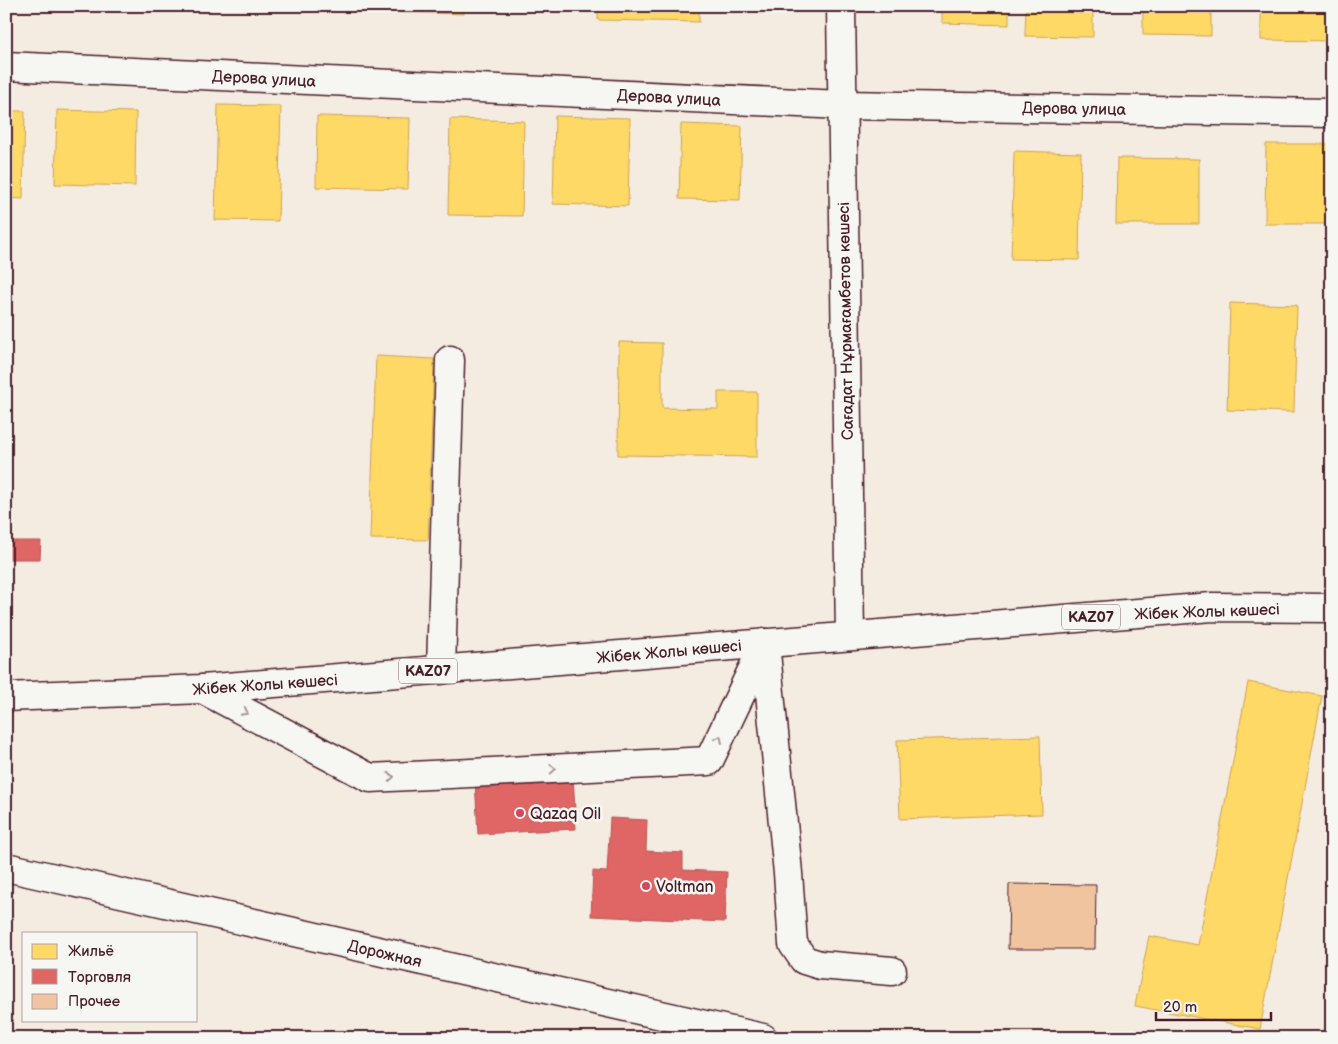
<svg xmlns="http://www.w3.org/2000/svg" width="1338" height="1044" font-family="'Balsamiq Sans',sans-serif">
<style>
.homes{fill:#ffd966;stroke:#c9a154}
.shops{fill:#e06666;stroke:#b35154}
.building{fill:#f0c49f;stroke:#4a1f2b}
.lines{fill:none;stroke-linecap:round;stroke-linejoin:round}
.minor-casing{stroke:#4a1f2b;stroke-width:31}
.major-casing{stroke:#4a1f2b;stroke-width:31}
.highway-casing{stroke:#4a1f2b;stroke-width:31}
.minor{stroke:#f6f6f2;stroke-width:28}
.major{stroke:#f6f6f2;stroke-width:28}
.highway{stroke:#f6f6f2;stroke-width:28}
.oneway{stroke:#a99598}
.poi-dot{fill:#d1495b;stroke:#f6f6f2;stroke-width:2}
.labels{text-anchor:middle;stroke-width:5;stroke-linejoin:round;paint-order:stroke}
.shield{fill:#f6f6f2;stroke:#7e6067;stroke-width:1}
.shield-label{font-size:15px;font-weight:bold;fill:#4a1f2b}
.street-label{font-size:16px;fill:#4a1f2b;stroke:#f6f6f2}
.poi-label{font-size:16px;fill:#4a1f2b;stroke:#f6f6f2;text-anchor:start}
</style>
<rect width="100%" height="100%" fill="#f5ece1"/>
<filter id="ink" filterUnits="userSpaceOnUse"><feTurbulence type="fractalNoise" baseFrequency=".02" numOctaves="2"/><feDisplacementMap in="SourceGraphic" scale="10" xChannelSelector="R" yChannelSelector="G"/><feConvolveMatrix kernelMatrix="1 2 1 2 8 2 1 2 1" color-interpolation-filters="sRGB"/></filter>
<g filter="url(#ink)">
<g class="homes">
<polygon points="118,6 211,6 211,10 118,8"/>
<polygon points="352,6 464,6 464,14 352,11"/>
<polygon points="598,6 699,6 699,22 598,20"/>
<polygon points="942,6 1009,6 1009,25 942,23"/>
<polygon points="1026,6 1093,6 1093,37 1025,36"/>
<polygon points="1143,6 1211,6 1211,36 1143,35"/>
<polygon points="1261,6 1332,6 1332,41 1261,40"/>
<polygon points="218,105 281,106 278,221 215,220"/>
<polygon points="57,110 136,112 135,186 55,184"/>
<polygon points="6,111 25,111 23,199 6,198"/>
<polygon points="317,116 410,118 408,189 316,187"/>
<polygon points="555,116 630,118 628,206 553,204"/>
<polygon points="450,119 524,121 522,216 448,215"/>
<polygon points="681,124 742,126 740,200 679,199"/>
<polygon points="1266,144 1332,144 1332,224 1265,224"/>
<polygon points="1014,151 1081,153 1079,260 1011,259"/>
<polygon points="1117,158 1199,159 1199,224 1116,224"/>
<polygon points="1230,303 1297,305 1294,412 1227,410"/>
<polygon points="619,342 662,343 662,408 718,409 718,392 757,392 757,457 618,455"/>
<polygon points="376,356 434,359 428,540 370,539"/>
<polygon points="1248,682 1322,696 1260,1029 1135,1006 1149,936 1198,945"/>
<polygon points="1040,736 1042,814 900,819 897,740"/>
</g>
<g class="shops">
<polygon points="6,541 41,541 40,559 6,559"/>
<polygon points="573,774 576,829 478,834 475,780"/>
<polygon points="610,818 647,820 646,851 683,853 683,870 727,872 725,922 591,916 593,871 607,872"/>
</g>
<polygon class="building" points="1009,884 1096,885 1095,949 1008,949"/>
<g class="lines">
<defs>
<g id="minor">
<polyline points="6,66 842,105 1332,113"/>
<polyline points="765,643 788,873 793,944 804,960 820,965 892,971"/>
<polyline points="441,670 450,360"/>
<polyline points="202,689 370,778 709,761 765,643"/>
<polyline points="6,867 763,1038"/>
</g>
<polyline id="major" points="841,6 850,636"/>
<polyline id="highway" points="6,697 202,689 1212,607 1332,608"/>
</defs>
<use href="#minor" class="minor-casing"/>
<use href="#major" class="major-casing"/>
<use href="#highway" class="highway-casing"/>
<use href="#minor" class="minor"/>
<use href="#major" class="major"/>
<use href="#highway" class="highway"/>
</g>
<defs><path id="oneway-chevron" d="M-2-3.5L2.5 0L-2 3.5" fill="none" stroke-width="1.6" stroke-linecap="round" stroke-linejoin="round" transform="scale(1.25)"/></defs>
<g class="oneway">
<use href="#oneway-chevron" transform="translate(245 712) rotate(28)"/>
<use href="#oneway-chevron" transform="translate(719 739) rotate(-65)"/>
<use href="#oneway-chevron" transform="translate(553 769) rotate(-3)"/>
<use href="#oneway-chevron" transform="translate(391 777) rotate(-3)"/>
</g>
</g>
<g class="poi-dot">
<circle cx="520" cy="813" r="5"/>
<circle cx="646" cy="886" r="5"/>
</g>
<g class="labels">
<g class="shield">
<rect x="1062" y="604.5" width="58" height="25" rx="4"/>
<rect x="399" y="658.5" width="58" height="25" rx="4"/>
</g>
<g class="shield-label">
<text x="1091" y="622">KAZ07</text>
<text x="428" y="676">KAZ07</text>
</g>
<g class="street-label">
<text transform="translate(264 78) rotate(3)" y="6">Дерова улица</text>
<text transform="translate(669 97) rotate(3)" y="6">Дерова улица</text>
<text transform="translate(1074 108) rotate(1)" y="6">Дерова улица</text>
<text transform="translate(845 321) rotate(-91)" y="6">Сағадат Нұрмағамбетов көшесі</text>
<text transform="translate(1207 611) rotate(-2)" y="6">Жібек Жолы көшесі</text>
<text transform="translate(669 651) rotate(-5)" y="6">Жібек Жолы көшесі</text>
<text transform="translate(265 684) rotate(-4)" y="6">Жібек Жолы көшесі</text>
<text transform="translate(385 953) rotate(13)" y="6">Дорожная</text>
</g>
<g class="poi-label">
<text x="530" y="819">Qazaq Oil</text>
<text x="656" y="892">Voltman</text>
</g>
</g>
<rect width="1338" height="1044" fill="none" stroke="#f6f6f2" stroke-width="25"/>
<rect x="12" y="12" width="1313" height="1019" fill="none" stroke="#4a1f2b" stroke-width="2" filter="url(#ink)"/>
<rect x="22" y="932" width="175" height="90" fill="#f6f6f2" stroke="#b1a0a2"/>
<rect x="32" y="944" width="25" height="15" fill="#ffd966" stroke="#b1a0a2"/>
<text x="68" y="956" font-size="15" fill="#4a1f2b">Жильё</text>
<rect x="32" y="969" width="25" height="15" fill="#e06666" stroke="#b1a0a2"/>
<text x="68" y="982" font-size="15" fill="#4a1f2b">Торговля</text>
<rect x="32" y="994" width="25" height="15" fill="#f0c49f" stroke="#b1a0a2"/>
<text x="68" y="1006" font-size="15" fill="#4a1f2b">Прочее</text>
<path d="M1156 1012v8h115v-8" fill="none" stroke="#4a1f2b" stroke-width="2.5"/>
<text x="1163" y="1012" font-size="15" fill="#4a1f2b" stroke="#f6f6f2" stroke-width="4" paint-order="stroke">20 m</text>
</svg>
